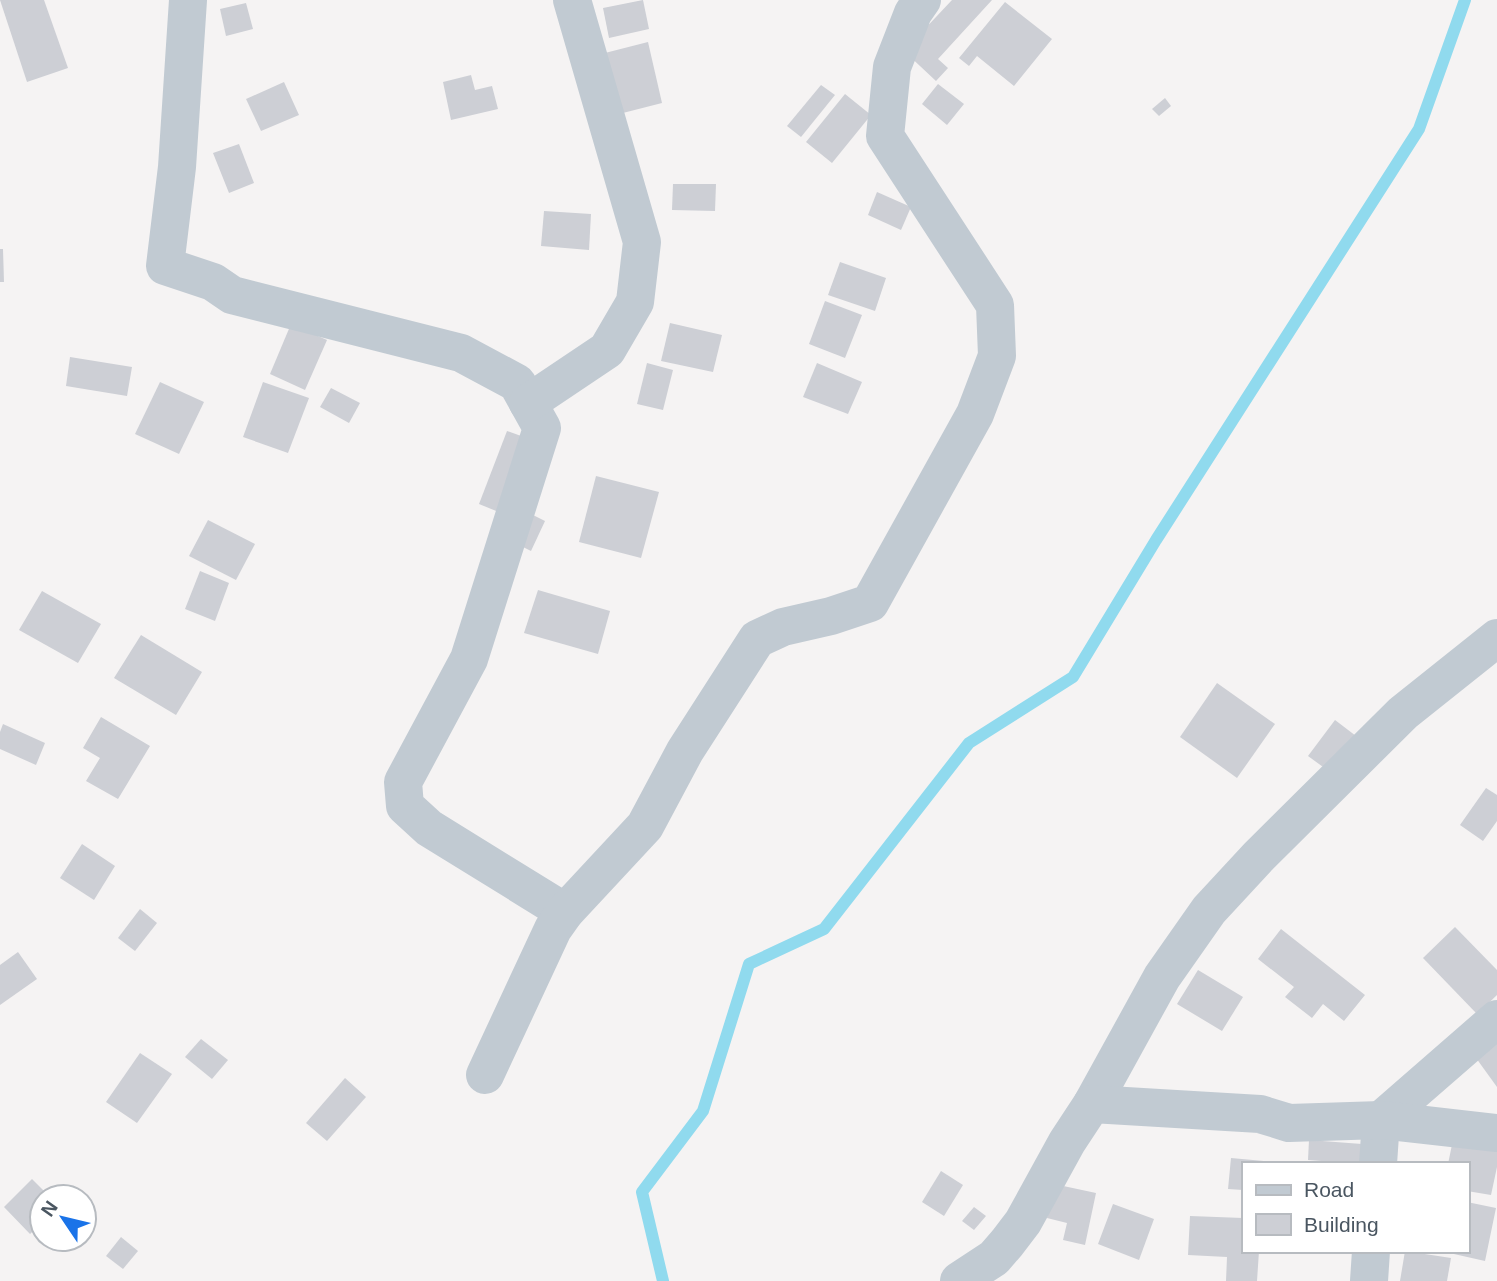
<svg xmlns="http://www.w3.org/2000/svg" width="1497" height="1281" font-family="Arial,sans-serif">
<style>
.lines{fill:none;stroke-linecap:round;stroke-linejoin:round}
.stream{stroke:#90daee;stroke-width:12}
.building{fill:#cdcfd5}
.minor{stroke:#c1cad2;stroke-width:38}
</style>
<rect width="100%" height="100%" fill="#f5f3f3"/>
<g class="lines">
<polyline class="stream" points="663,1281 642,1192 703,1111 749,964 824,929 969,743 1073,677 1156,540 1419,129 1465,0"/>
</g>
<g class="building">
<polygon points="0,0 44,0 68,68 27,82"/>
<polygon points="643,0 649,29 609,38 603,8"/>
<polygon points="952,0 992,0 938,59 948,68 936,81 904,51"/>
<polygon points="1005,2 1052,39 1014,86 977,56 969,66 959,58"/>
<polygon points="246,3 253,29 226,36 220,9"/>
<polygon points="648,42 662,103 615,115 601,54"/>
<polygon points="471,75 475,90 492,86 498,109 451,120 443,82"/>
<polygon points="284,82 299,115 261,131 246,99"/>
<polygon points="938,84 964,104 947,125 922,104"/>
<polygon points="821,85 835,95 801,137 787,126"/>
<polygon points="845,94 871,115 832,163 806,142"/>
<polygon points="1165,98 1171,106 1159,116 1152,109"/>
<polygon points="239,144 254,183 229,193 213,153"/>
<polygon points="673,184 716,184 715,211 672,210"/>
<polygon points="877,192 911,207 901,230 868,215"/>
<polygon points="544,211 591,214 589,250 541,246"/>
<polygon points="0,249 3,249 4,282 0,282"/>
<polygon points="840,262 886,278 875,311 828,295"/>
<polygon points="825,301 862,315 845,358 809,344"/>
<polygon points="670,323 722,335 713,372 661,361"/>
<polygon points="291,324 327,340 305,390 270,374"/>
<polygon points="70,357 132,367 127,396 66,386"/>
<polygon points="647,363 673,370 663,410 637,404"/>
<polygon points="817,363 862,382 848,414 803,397"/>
<polygon points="160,382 204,402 179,454 135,434"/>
<polygon points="263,382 309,398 288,453 243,437"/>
<polygon points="331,388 360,403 349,423 320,407"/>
<polygon points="507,431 535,441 506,515 479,504"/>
<polygon points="596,476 659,492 641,558 579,542"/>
<polygon points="525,511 545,521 531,551 511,541"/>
<polygon points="208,520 255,544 236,580 189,556"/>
<polygon points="200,571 229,583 215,621 185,609"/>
<polygon points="538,590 610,611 598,654 524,633"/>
<polygon points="42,591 101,624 78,663 19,630"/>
<polygon points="141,635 202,672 176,715 114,678"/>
<polygon points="1217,683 1275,724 1237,778 1180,737"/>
<polygon points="101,717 150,746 118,799 86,781 100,758 83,748"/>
<polygon points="1335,720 1356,736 1330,772 1308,756"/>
<polygon points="3,724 45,743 36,765 0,749 0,732"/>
<polygon points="1486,788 1497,795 1497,821 1483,841 1460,825"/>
<polygon points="82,844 115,866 94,900 60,878"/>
<polygon points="140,909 157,923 135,951 118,938"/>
<polygon points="1455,927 1497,970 1497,995 1477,1014 1423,958"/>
<polygon points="1281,929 1365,995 1344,1021 1323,1004 1312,1018 1285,997 1294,987 1258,959"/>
<polygon points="18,952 37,979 0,1005 0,965"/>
<polygon points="1198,970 1243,997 1222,1031 1177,1004"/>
<polygon points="1497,1033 1497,1087 1471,1051"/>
<polygon points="201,1039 228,1060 212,1079 185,1057"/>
<polygon points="140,1053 172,1074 137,1123 106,1102"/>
<polygon points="345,1078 366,1097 327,1141 306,1123"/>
<polygon points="1454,1135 1497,1143 1497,1167 1491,1195 1467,1191 1467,1164 1448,1164"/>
<polygon points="1309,1140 1362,1144 1361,1164 1308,1160"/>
<polygon points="1231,1158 1276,1162 1276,1164 1243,1164 1243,1190 1228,1189"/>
<polygon points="941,1171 963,1185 944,1216 922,1202"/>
<polygon points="32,1179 50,1197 42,1197 42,1223 30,1234 4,1207"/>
<polygon points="1054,1184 1096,1193 1085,1245 1063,1240 1067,1223 1047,1218"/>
<polygon points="1467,1202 1496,1208 1485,1261 1445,1252 1467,1251"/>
<polygon points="1113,1204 1154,1219 1139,1260 1098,1244"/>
<polygon points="974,1207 986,1216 974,1230 962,1221"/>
<polygon points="1190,1216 1243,1218 1243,1251 1259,1251 1257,1281 1226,1281 1227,1257 1188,1255"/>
<polygon points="121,1237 138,1251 123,1269 106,1256"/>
<polygon points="1405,1251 1451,1258 1447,1281 1400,1281"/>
</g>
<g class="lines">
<g class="minor">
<polyline points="188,0 177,167 165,266 213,282 232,295 461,353 517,383 542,428 469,659 403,782 405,806 429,828 565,912"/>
<polyline points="528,403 607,350 635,302 642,242 572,0"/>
<polyline points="485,1075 553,929 565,912 645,826 685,751 757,639 783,627 831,616 870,603 975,414 997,356 995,305 885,136 892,67 913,13 922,0"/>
<polyline points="1092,1104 1162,977 1209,910 1259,856 1403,713 1497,638"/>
<polyline points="1378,1164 1381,1120 1497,1019"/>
<polyline points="959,1281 994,1258 1007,1243 1023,1222 1067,1142 1092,1104 1260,1114 1289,1123 1381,1120 1497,1133"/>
<polyline points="1369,1281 1371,1251"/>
</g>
</g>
<rect x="1242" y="1162" width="228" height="91" fill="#ffffff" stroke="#b7bbc0" stroke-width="2"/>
<rect x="1256" y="1185" width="35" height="10" fill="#c1cad2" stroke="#b7bbc0" stroke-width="2"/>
<text x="1304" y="1197" font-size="21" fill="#4a5661">Road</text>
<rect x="1256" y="1214" width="35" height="21" fill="#cdcfd5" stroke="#b7bbc0" stroke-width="2"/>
<text x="1304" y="1232" font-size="21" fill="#4a5661">Building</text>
<g transform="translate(63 1218) rotate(305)"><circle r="33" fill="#ffffff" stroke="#b7bbc0" stroke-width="2"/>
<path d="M0-5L12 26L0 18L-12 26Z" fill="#1a73e8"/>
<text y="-10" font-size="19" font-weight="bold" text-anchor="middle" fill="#4a5661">N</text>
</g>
</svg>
